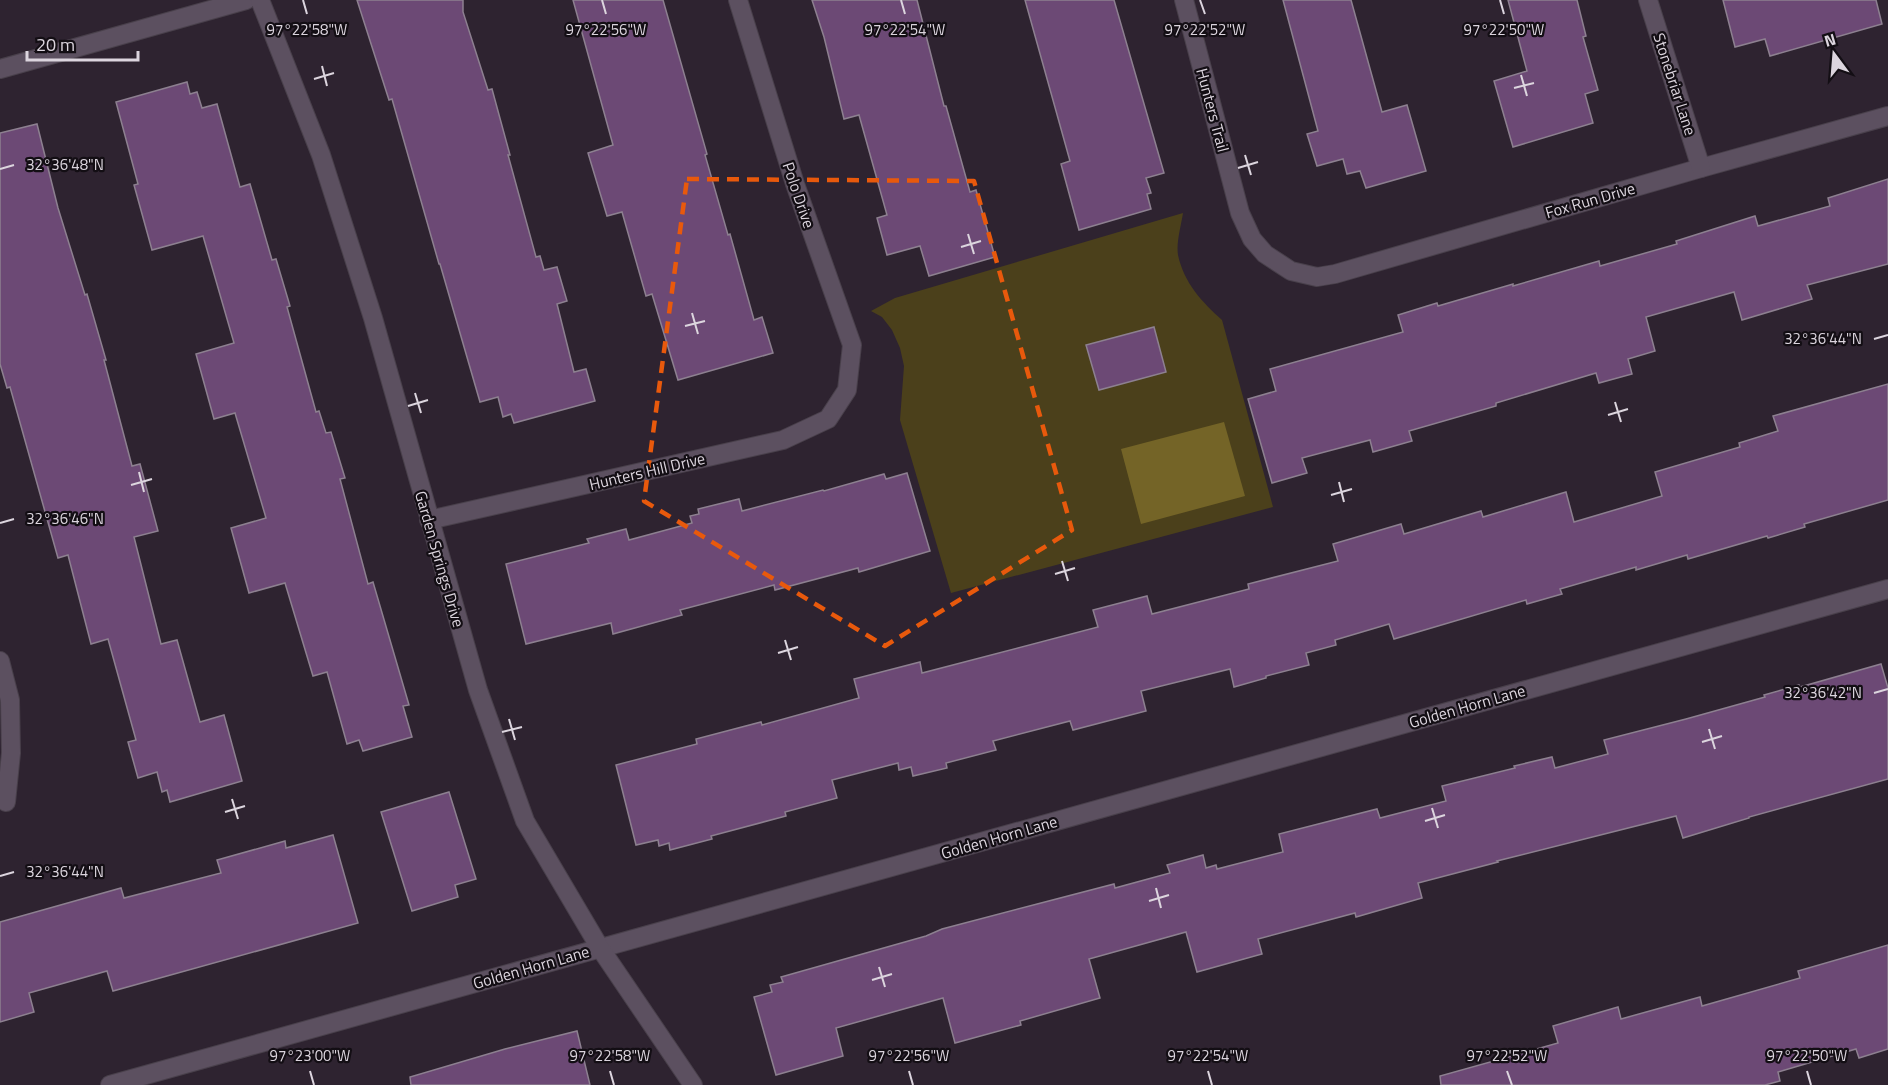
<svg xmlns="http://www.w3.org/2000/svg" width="1888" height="1085" font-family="'Titillium Web',sans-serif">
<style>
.green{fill:#4b401b}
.water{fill:#746427}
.building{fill:#6c4975;stroke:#8d8090;stroke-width:1.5}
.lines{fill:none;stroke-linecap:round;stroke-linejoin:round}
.street-casing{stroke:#49404b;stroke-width:20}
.secondary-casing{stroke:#49404b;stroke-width:20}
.street{stroke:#5c5060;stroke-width:18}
.secondary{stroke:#5c5060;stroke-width:18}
.marked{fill:none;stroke:#e8590c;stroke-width:4.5;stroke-dasharray:12 8;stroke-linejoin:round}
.ticks{fill:none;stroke:#dcd5de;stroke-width:2}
.labels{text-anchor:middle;stroke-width:4.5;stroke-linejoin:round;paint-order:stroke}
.street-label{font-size:16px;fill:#dcd5de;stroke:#130e14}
.ticks-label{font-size:15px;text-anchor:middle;fill:#dcd5de;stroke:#130e14;stroke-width:4.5;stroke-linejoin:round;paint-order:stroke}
</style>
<rect width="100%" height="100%" fill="#2e2330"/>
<path class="green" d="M 1183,213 C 1181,226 1176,243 1178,255 C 1184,283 1202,302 1222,320 L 1273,507 L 951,593 L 900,420 L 904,366 L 900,348 L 892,330 L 882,317 L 871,311 L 895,298 Z"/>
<polygon class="water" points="1224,422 1245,496 1141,524 1121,449"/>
<g class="building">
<polygon points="357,0 463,0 463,12 488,90 492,89 510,155 508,155 536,257 540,256 544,270 557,267 567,301 557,304 574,372 586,369 595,401 514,423 511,414 503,417 498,397 480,402 440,264 439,264 392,99 389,100"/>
<polygon points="573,0 663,0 707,154 705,155 728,235 730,234 754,320 762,317 773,353 678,380 652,294 646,296 622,212 607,216 588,153 613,145"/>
<polygon points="812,0 917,0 944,106 946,106 970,192 976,190 995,257 929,276 920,246 887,255 877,218 887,215 859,115 844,119 824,37"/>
<polygon points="1025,0 1114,0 1164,173 1146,178 1151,193 1147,194 1151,209 1079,230 1061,164 1070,161"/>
<polygon points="1283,0 1351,0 1382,112 1407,105 1426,171 1366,188 1360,171 1347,174 1343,159 1317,166 1307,134 1318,131"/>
<polygon points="1508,0 1577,0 1586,36 1583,37 1598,90 1585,94 1593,123 1513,147 1494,81 1527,71"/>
<polygon points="1723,0 1876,0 1882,24 1770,56 1765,39 1735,47"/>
<polygon points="187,82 190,94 197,92 202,108 217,104 240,187 250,184 272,260 276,259 290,306 287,307 316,412 319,411 326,433 331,432 345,478 340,479 368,584 373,582 409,705 403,706 412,737 363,751 359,740 347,744 327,672 313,676 285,583 249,593 231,528 266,518 235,413 214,419 196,354 234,343 203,236 152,250 134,185 138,184 116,102"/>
<polygon points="37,124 58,208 85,295 87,294 106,360 104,360 132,466 140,464 158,531 134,537 161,644 177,640 200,722 224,715 242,781 170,802 167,790 162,792 157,772 138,778 128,742 136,740 108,639 91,644 68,555 58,558 10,387 7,388 0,364 0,133"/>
<polygon points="1888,179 1888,264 1807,285 1812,299 1742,320 1734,292 1646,317 1655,351 1628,359 1632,374 1599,383 1596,373 1496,403 1496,406 1409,431 1412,441 1373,452 1370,440 1302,458 1307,473 1272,483 1248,399 1276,391 1270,369 1403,332 1398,315 1437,303 1438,306 1513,284 1513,286 1599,261 1600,266 1677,244 1676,241 1755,216 1758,226 1830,206 1828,198"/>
<polygon points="1154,327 1166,372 1099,390 1086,345"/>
<polygon points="1888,384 1888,500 1804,524 1805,527 1768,538 1767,536 1688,559 1687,555 1636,570 1636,567 1560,589 1562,594 1527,604 1526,600 1394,639 1389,624 1335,640 1336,645 1306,653 1309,665 1266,676 1266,678 1234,687 1230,669 1141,691 1146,711 1073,730 1070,721 993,741 996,750 946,763 947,768 913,776 911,767 899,770 898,763 832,780 837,798 785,812 786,816 711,836 712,839 670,850 669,843 659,846 658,840 636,845 616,765 697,744 696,739 761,722 762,725 859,698 854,679 920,662 922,673 1098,627 1093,610 1147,596 1152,614 1249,589 1248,584 1338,561 1333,544 1401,524 1404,534 1481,511 1483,517 1566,492 1574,522 1662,496 1655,472 1740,447 1739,443 1778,431 1773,416"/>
<polygon points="907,473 930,551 859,572 858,568 775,590 774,585 680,610 682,615 613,634 611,623 526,644 506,564 589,543 587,539 626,529 629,540 692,523 690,516 699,514 698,509 739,499 742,511 823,490 824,491 884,474 886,479"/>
<polygon points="1881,664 1888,688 1888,779 1749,817 1749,818 1683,838 1676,816 1497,861 1498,862 1418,883 1422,898 1356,917 1355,913 1258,939 1262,954 1197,972 1186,932 1089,959 1100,998 1020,1021 1021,1025 955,1043 943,998 836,1028 843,1056 776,1075 754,997 772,992 770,985 783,982 781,977 926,936 942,929 1041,903 1114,884 1115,888 1170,873 1167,865 1203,855 1206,868 1216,865 1217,869 1283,852 1279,834 1377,809 1380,818 1446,801 1442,786 1515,768 1514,766 1552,757 1555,768 1608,754 1604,740 1686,719 1765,697 1764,695 1799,685 1800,687"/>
<polygon points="449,792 476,879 455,885 458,897 412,911 381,812"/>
<polygon points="333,835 358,923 113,991 107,971 29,993 34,1012 0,1022 0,922 121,888 124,898 221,873 217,860 285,841 286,848"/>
<polygon points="1888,945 1888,1049 1859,1058 1856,1049 1778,1072 1780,1081 1765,1085 1441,1085 1440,1076 1558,1043 1553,1026 1618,1007 1621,1019 1700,997 1702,1006 1800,978 1798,971"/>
<polygon points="577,1031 590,1085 411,1085 410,1077 505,1049"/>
</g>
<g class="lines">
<defs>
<g id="street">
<polyline points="1184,0 1240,213 1252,239 1265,254 1291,271 1317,277 1335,274 1701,168 1888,116"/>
<polyline points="1648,0 1701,168"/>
<polyline points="0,69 246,0"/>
<polyline points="429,520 783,440 828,419 847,390 852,345 795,184 738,0"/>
<polyline points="0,661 10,700 11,753 6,802"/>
<polyline points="110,1085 1888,589"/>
</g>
<polyline id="secondary" points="260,0 321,155 373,318 478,690 525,821 600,948 693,1085"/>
</defs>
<use href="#street" class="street-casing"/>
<use href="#secondary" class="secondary-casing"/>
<use href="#street" class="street"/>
<use href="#secondary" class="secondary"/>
</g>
<path class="marked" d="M 687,179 L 974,181 L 1072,530 L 885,646 L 644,501 Z"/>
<path class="ticks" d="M 303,0 L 307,14M 602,0 L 606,14M 901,0 L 905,14M 1200,0 L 1205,14M 1500,0 L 1504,14M 322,66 L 327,86M 1521,75 L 1527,96M 314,79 L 334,73M 1514,88 L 1534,83M 1245,155 L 1251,175M 1238,168 L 1258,162M 0,169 L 14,165M 968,234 L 974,254M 961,247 L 981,241M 692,313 L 698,334M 685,326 L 705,321M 1874,339 L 1888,335M 415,393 L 421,413M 1615,402 L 1621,422M 408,406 L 428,400M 1608,415 L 1628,409M 139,472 L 144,492M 1339,482 L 1344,502M 131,485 L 152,479M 1331,495 L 1352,489M 0,523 L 14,519M 1062,561 L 1068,581M 1055,574 L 1075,568M 785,640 L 791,660M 778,653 L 798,647M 1874,693 L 1888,689M 509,719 L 515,740M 1709,729 L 1715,749M 502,732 L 522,727M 1702,742 L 1722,736M 232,799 L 238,819M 1432,808 L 1438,828M 225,812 L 245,806M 1425,821 L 1445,815M 0,876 L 14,872M 1156,888 L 1161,908M 1149,901 L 1169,895M 879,967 L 885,987M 872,980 L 892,974M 310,1071 L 314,1085M 610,1071 L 614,1085M 909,1071 L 913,1085M 1208,1071 L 1212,1085M 1507,1071 L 1512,1085M 1807,1071 L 1811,1085"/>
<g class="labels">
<g class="street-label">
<text transform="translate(1675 84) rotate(72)" y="6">Stonebriar Lane</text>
<text transform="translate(1213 110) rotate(75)" y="6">Hunters Trail</text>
<text transform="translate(799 195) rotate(71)" y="6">Polo Drive</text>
<text transform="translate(1590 200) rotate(-16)" y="6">Fox Run Drive</text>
<text transform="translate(647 471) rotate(-13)" y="6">Hunters Hill Drive</text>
<text transform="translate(440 559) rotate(74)" y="6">Garden Springs Drive</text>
<text transform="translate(1467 706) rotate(-16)" y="6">Golden Horn Lane</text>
<text transform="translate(999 837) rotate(-16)" y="6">Golden Horn Lane</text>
<text transform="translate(531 967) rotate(-16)" y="6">Golden Horn Lane</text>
</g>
</g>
<g class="ticks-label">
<text x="307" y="35">97°22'58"W</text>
<text x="606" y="35">97°22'56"W</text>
<text x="905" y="35">97°22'54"W</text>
<text x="1205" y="35">97°22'52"W</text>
<text x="1504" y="35">97°22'50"W</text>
<text x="65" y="170">32°36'48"N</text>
<text x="1823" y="344">32°36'44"N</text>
<text x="65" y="524">32°36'46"N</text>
<text x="1823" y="698">32°36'42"N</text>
<text x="65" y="877">32°36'44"N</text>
<text x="310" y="1061">97°23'00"W</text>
<text x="610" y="1061">97°22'58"W</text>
<text x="909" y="1061">97°22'56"W</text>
<text x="1208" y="1061">97°22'54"W</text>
<text x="1507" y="1061">97°22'52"W</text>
<text x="1807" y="1061">97°22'50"W</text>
</g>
<g transform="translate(1834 54) rotate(344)" stroke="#130e14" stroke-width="4.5" paint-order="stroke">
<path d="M0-4.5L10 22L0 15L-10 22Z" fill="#dcd5de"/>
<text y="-9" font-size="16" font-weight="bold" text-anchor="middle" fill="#dcd5de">N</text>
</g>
<path d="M27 51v9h111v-9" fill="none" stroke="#dcd5de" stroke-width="3"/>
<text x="36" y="51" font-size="18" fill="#dcd5de" stroke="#130e14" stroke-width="4.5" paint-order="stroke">20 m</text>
</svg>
